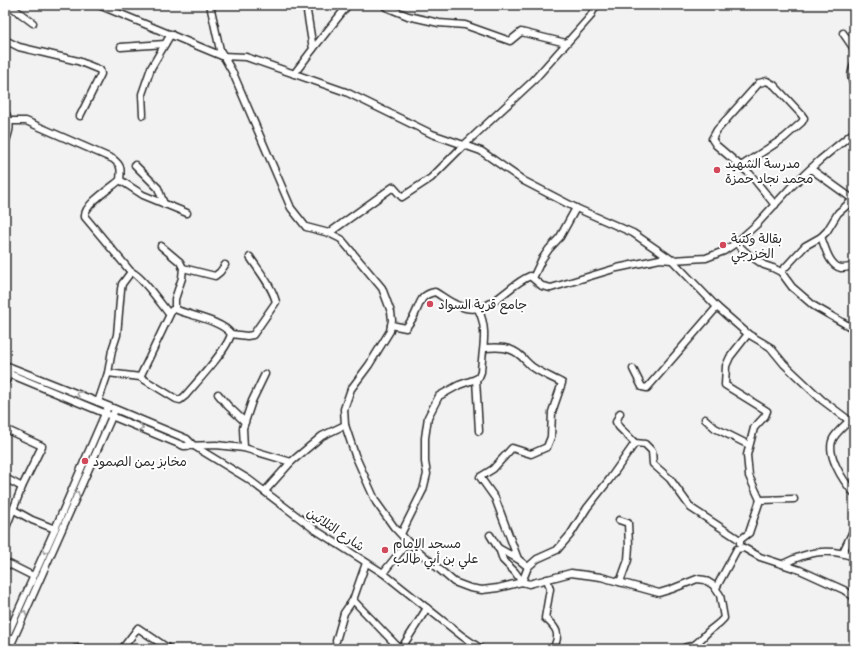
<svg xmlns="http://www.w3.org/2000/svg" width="859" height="654" font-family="'Patrick Hand','Playpen Sans Arabic',sans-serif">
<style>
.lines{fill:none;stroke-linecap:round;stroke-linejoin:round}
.minor-casing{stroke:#2b2b2b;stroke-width:9}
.minor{stroke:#fff;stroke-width:6}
.oneway{stroke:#a0a0a0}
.poi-dot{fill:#d1495b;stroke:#fff;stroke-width:1.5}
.labels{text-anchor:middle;stroke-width:4;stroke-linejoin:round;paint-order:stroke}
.poi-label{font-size:13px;fill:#2b2b2b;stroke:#fff;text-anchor:start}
.street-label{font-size:13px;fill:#2b2b2b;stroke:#fff}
</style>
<rect width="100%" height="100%" fill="#f2f2f2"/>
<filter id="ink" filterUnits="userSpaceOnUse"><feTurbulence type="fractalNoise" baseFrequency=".025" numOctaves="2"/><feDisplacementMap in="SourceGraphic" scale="8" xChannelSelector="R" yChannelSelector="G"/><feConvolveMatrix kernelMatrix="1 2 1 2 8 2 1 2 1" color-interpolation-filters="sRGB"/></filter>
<g filter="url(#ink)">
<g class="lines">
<defs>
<g id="minor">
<polyline points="9,5 33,23"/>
<polyline points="99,5 222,56 246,57 346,92 432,134 481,151 524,181 576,208 633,233 672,260 717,307 748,334 770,347 784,364 822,400 854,424"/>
<path d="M 210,5 L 220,50 L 233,73 L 291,208 L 306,227 L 329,233 L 341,239 L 382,288 L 391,312 L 392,320 L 390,331 L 369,365 L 351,389 L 344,409 L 345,425 L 355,455 L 376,502 L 394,527 L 408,542 L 454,582 L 470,588 L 482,590 L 498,588 L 522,582 L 529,584 L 571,573 L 601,577 L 659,593 L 672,589 L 697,579 L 705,580 L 713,585 L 720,595 L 724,618 C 719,624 715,626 709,631 C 703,636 699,643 692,646 C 688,647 686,646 683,649"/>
<polyline points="386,5 386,7 408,16 439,23 465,25 510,41 521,32 566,43"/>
<polyline points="843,33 854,49"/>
<polyline points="5,40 19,47 78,61 100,70 101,74 80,116"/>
<polyline points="121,47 165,44"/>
<polyline points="313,49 348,5"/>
<path d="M 854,64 C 852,71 849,77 854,84"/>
<polyline points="294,74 313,49 306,5"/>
<path d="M 5,112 C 12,124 10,131 5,143"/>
<polyline points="143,115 142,94 151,68 171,34"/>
<path d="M 9,121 L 26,121 L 113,159 C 122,166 121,169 120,180 C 111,188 83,205 85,217 L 131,272"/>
<polyline points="135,165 158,188 164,204"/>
<polyline points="741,166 784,138 802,122 804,118 801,114 774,85 767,81 759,83 717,130 712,139 716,145 750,174 775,205"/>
<polyline points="811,169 854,200"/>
<polyline points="120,180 143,195 187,213"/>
<polyline points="329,233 393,187 402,197 431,178 464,145 533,81 590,17 596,5"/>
<path d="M 821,237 C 825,246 829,266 841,268 C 845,268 850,267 854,266"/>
<polyline points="736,243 749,255 764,265 773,268 781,272 792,287 814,306 854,329"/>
<polyline points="161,246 180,262 183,268 182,278 175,299 175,309"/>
<polyline points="183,268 215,276 220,272 225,265"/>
<polyline points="781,272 805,246 821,237 827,231 838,213 854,199"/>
<polyline points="533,278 542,259 549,249 560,237 576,208"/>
<path d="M 391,325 L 406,328 C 409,323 413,319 415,314 C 421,302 420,295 435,292 C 442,296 449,302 457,305 C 488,320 504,287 530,276 L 542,286 L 551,288 L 617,268 L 660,259 L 672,260 L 706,258 L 724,251 L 736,243 L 757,224 L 792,186 L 820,160 L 854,132"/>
<path d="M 231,334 L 247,336 L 253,335 L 276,302 C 272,286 259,271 250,257"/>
<polyline points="748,334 730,357 726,366 725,385 767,411 765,416 754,428 747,455 749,476 760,500"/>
<path d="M 484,348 C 498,347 511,346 522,357 C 526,361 529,365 534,368 C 543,374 553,378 562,383 L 552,412 L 551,437 L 547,447 L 531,454 L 512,448 L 493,469 L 480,477 L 495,498 L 518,559 L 498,548"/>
<polyline points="5,365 108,406 187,439 194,446 248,479 314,529 383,573 462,636 481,649"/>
<polyline points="633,369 642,387 647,388 717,307"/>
<polyline points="5,372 184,446 216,445 244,448 291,462"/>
<path d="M 108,373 L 140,377 L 172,310 L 175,309 L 180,311 C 194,316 223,322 231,334 C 228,349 196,383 185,396 L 180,400 L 176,399 L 140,377"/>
<polyline points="476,379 479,431"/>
<polyline points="5,383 10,371"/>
<polyline points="218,394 228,406 245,422"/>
<path d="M 98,402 L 108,373 L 112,350 L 117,335 L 121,289 L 122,284 L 131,272 C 140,274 162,305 169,314"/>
<polyline points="620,413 616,422 619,427 635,443 645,444 652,451 653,464 670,479 691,508 740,540"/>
<polyline points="705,419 715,428 749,445"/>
<path d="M 849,421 C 844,426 838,431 834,437 C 824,452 843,481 854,493"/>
<polyline points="5,429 42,446 22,487 5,530"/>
<polyline points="244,448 243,428 252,401 265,374"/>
<polyline points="5,478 22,487"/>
<polyline points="265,491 291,462 322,436 345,425"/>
<polyline points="14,510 32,520 55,529"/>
<polyline points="619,520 628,523 629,546 628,560 620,582"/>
<path d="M 401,534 L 423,490 L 427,474 L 425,462 L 425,438 L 428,417 L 439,396 L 459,385 L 476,379 L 479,377 L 481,372 C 482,349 489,330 478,309"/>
<polyline points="490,535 500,551 503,560 515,572 522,582"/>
<polyline points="740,543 740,540 749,533 760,500 794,499"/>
<polyline points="843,552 854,529"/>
<polyline points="518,559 528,567 522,582"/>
<path d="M 783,564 C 807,552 828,547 854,557"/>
<polyline points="5,565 9,564 33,576"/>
<polyline points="528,567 537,559 557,550 570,535 587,508 609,480 635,443"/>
<polyline points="383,573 408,542"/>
<path d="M 547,579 L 550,589 L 545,618 C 557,628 561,634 553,649"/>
<polyline points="716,588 737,549 744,548 760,557 800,570 844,590 854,597"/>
<polyline points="353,600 400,649"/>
<polyline points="5,640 55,529 107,409"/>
<polyline points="336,641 344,613 353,600 366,563"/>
<polyline points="9,649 114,412"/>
<polyline points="75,649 81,648 84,649"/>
<polyline points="122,649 138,628 169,649"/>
<polyline points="401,649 427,608"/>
</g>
</defs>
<use href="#minor" class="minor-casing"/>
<use href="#minor" class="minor"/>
</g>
<defs><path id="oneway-chevron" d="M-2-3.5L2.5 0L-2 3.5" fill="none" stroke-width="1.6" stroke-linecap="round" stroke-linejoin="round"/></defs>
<g class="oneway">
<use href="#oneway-chevron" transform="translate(79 394) rotate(-159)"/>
<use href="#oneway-chevron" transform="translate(141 428) rotate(23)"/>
<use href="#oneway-chevron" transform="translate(77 494) rotate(-66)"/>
<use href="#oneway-chevron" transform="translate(45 551) rotate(115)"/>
<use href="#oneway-chevron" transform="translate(24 613) rotate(-67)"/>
</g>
</g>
<g class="poi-dot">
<circle cx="717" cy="170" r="4"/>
<circle cx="723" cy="245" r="4"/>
<circle cx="430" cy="304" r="4"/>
<circle cx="85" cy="461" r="4"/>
<circle cx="385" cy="550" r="4"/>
</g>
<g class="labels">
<g class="poi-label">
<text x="725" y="168">مدرسة الشهيد<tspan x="725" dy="15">محمد نجاد حمزة</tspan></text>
<text x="731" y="243">بقالة وكتبة<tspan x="731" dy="15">الخزرجي</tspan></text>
<text x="438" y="309">جامع قرية السواد</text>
<text x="93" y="466">مخابز يمن الصمود</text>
<text x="393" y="548">مسجد الإمام<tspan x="393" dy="15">علي بن أبي طالب</tspan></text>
</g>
<g class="street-label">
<text transform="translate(336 529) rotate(34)" y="5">شارع الثلاثين</text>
</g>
</g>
<rect width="859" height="654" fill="none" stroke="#fff" stroke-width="20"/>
<rect x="10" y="10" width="839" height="634" fill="none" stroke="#2b2b2b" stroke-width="1.5" filter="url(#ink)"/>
</svg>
